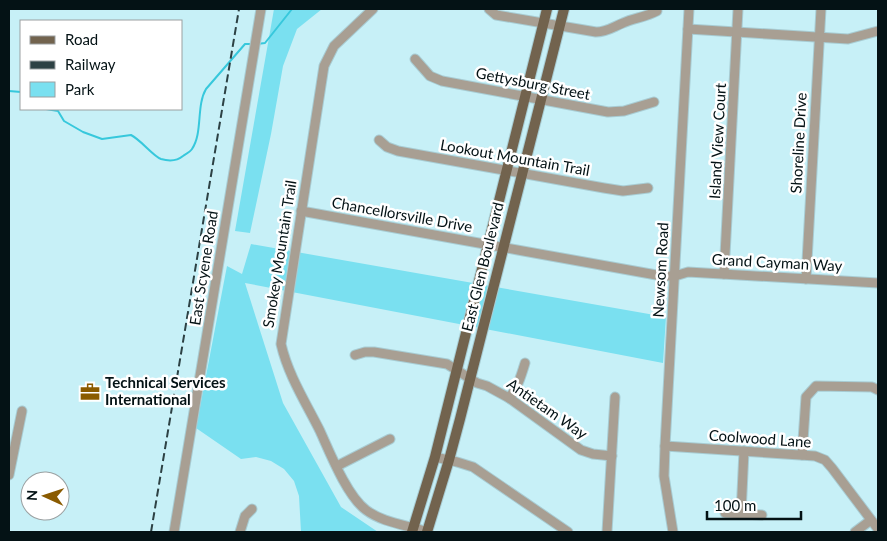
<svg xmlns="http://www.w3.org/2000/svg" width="887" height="541" font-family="Lato,sans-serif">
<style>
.green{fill:#7ae0f0}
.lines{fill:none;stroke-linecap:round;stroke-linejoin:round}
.stream{stroke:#37c8dc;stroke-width:2}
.minor-casing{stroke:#a8ccd3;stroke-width:11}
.major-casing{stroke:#a8ccd3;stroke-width:12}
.minor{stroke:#a89f93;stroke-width:9}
.major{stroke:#72634e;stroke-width:10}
.rail{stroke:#2d4144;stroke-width:2;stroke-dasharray:8 4;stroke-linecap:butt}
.labels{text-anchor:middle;stroke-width:5;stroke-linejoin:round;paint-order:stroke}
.street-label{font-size:15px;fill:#041215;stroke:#fff}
.poi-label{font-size:15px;font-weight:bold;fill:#041215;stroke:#fff;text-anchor:start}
</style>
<rect width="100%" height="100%" fill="#c7f0f7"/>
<g class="green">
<polygon points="274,9 322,9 297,29 283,66 271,134 250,233 235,231"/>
<polygon points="251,244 666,317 663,363 245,283 283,403 341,507 378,532 301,532 299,496 294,481 284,469 271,461 256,457 241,459 196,428 227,266 242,274"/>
</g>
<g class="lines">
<g class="stream">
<polyline points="257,44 265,43 292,9"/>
<polyline points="9,91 21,92"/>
<path d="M 46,109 L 58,111 L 64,121 L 83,132 L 102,139 L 131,135 C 141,140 153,156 161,159 C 168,161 177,161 183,156 C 186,154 190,152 192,149 C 203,133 196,106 206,89 L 245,44 L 253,44"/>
</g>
<defs>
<g id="minor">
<path d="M 373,9 L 334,46 L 324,66 L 281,344 C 288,375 306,403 320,431 C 330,453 347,496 366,510 C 383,523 408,525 427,532"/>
<path d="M 489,9 L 496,15 L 596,32 C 607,32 613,27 623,23 C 634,18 646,17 657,11"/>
<polyline points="688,29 848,39 878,31"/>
<polyline points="415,59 430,76 442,81 608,112 624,111 654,102"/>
<polyline points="379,140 387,147 398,151 604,188 623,191 648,188"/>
<polyline points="301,211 662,276 675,276 688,272 878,283"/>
<polyline points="724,274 738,9"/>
<polyline points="806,279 821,9"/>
<polyline points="355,355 365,352 374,352 447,364 477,383 487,386 509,398 581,450 593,454 612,456"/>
<path d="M 509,398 C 518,387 521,376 525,363"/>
<polyline points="665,446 815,456 825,460 832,468 878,529"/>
<polyline points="802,455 806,397 816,386 872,387 878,390"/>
<polyline points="435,457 457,462 473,467 568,532"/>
<polyline points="337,466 390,439"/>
<polyline points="9,475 22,411"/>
<polyline points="725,513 762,515"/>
<polyline points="741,514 744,451"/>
<polyline points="174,532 261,9"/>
<polyline points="240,532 245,516 252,509"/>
<polyline points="607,532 615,397"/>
<polyline points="673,532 664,476 665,446 689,9"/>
<polyline points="855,532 871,520"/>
</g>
<g id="major">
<polyline points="412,532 435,457 547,9"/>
<polyline points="427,532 449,460 460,419 564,9"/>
</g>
</defs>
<use href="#minor" class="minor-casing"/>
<use href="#major" class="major-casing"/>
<use href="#minor" class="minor"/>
<use href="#major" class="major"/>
<polyline class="rail" points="151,532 239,9"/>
</g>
<defs>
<symbol id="office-bare" viewBox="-9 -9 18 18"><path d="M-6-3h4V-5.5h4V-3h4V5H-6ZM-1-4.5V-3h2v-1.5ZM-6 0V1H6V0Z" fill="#8a5b00" stroke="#fff" stroke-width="2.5" paint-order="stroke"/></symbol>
</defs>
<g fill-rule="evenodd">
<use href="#office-bare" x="76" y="378" width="28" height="28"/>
</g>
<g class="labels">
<g class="street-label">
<text transform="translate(533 84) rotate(11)" y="5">Gettysburg Street</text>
<text transform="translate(718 141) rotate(-87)" y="5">Island View Court</text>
<text transform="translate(799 143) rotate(-87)" y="5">Shoreline Drive</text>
<text transform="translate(515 158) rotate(10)" y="5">Lookout Mountain Trail</text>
<text transform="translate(402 215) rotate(10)" y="5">Chancellorsville Drive</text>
<text transform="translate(280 254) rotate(-81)" y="5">Smokey Mountain Trail</text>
<text transform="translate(777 263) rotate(3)" y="5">Grand Cayman Way</text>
<text transform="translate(483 267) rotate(-76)" y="5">East Glen Boulevard</text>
<text transform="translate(204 268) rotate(-81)" y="5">East Scyene Road</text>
<text transform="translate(661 270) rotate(-87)" y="5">Newsom Road</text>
<text transform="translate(547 409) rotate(35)" y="5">Antietam Way</text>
<text transform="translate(760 439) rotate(4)" y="5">Coolwood Lane</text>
</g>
<g class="poi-label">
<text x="105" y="388">Technical Services<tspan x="105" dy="17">International</tspan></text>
</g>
</g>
<rect width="887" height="541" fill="none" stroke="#041215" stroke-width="20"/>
<rect x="20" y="20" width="162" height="90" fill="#ffffff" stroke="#9ba0a1"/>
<rect x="30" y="36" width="25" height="8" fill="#72634e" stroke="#9ba0a1"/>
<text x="65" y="45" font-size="15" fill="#041215">Road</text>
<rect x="30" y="61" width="25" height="8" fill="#2d4144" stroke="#9ba0a1"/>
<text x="65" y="70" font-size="15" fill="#041215">Railway</text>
<rect x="30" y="82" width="25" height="15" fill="#7ae0f0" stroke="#9ba0a1"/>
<text x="65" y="95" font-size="15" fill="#041215">Park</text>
<g transform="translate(45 496) rotate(273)"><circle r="24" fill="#ffffff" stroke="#9ba0a1"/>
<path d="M0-4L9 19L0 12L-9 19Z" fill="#8a5b00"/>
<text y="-8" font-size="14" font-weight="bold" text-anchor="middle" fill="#041215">N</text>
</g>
<path d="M707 511v8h94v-8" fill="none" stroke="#041215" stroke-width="2.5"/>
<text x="714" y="511" font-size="15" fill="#041215" stroke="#ffffff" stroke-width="4" paint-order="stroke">100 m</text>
</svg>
